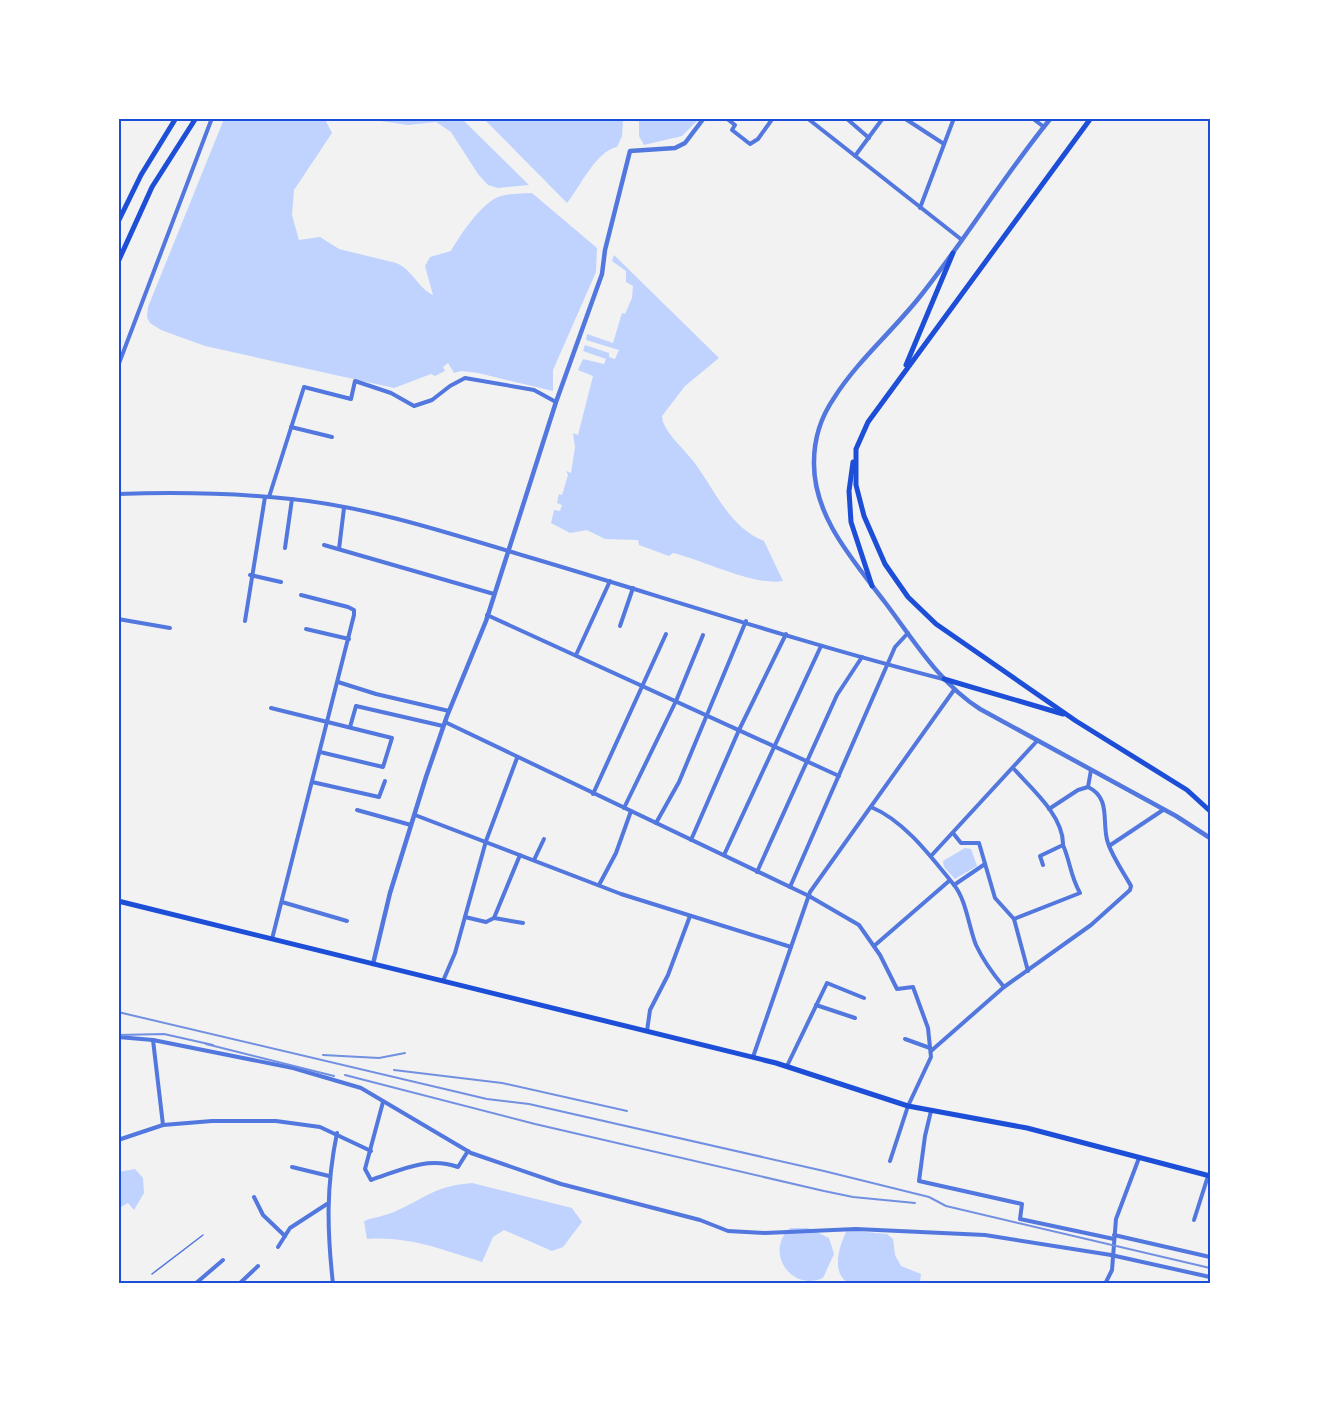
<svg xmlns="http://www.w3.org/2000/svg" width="1329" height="1402" font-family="Signika,sans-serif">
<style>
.water{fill:#bfd3fe}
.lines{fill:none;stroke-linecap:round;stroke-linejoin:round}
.service{stroke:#5277de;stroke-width:1.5}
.minor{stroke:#5277de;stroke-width:4}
.tertiary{stroke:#5277de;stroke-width:4.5}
.secondary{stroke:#1d4ed8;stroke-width:5}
.primary{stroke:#1d4ed8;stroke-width:5}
.rail{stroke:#7290e2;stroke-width:2}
.neatline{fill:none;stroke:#1d4ed8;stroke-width:2}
</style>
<rect width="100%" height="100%" fill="#f2f2f2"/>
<g class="water">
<path d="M 224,119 L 325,119 L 332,133 L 294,190 L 292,215 L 299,240 L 320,237 L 339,249 L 396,263 C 412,269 418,288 433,295 L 425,266 L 430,257 L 451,251 C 460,235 481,204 498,197 C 508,193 521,194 532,193 L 597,248 L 596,272 L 553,370 L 553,391 L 478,373 L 461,371 L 454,373 L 448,363 L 443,367 L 445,371 L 435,376 L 431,374 L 394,388 L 205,346 L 161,330 L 150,323 L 147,317 L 148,307 Z"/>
<polygon points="367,119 462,119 529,185 498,188 488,185 478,174 451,132 436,122 408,125"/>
<path d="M 484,119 L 623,119 L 622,136 L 617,147 C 596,151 580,187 567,203 Z"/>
<polygon points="639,119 639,118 699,119 682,136 644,145 639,136"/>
<path d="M 614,255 L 719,358 L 685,386 L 662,416 L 663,422 C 669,437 684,449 694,462 C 715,490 729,527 764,541 L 783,581 C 753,586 706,561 673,553 L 669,556 L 639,545 L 638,540 L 605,539 L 587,530 L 570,533 L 551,523 L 554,510 L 560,511 L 562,505 L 557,503 L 559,494 L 562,495 L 568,475 L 566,471 L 571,473 L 575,447 L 573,433 L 578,435 L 593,376 L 578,370 L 583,359 L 604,364 L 606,359 L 583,351 L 585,345 L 609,353 L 609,357 L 615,359 L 619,350 L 586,340 L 587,334 L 613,343 L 622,313 L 625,314 L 632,298 L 633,286 L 626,282 L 626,271 L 612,261 Z"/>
<polygon points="965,848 971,849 977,866 955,879 944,867 943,861"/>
<polygon points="135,1169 143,1178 144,1193 134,1210 128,1203 119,1208 119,1172"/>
<path d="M 472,1183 L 572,1208 L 582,1222 L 563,1247 L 552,1251 L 504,1230 L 493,1237 L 482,1262 C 442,1250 410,1236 367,1239 L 364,1221 C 374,1217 386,1216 396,1211 C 427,1197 435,1186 472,1183 Z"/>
<path d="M 790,1228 L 808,1228 L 829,1238 L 834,1254 L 823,1278 C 791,1292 764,1252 790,1228 Z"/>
<path d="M 847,1230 L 887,1234 L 893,1239 L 895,1255 L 901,1266 L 921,1274 L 920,1283 L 850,1284 C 830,1274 839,1246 847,1230 Z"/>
</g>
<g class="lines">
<polyline class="service" points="152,1274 203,1235"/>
<g class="minor">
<polyline points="726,118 735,125 732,130 750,144 758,139 773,118"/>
<polyline points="807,118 962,240"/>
<polyline points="846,118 869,138"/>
<polyline points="904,118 944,144"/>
<polyline points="1032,118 1044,127"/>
<polyline points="855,156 883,118"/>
<polyline points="920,208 954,118"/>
<polyline points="118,366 212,118"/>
<polyline points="291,427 332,437"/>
<path d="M 118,494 C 175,492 234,493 291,499 C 370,507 448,533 525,556 C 664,597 802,643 943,679"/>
<polyline points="269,497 304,387 351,399 355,381 391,393 414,406 432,400 450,386 465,378 534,390 556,402"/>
<polyline points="324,545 494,594"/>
<polyline points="285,548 292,499"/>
<polyline points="339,549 344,508"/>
<polyline points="250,575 281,582"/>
<polyline points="487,615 839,776"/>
<polyline points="118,619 170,628"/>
<polyline points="245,621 265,497"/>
<polyline points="620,626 633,588"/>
<polyline points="306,629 349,639"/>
<polyline points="576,655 610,581"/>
<polyline points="338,682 376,694 449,711"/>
<polyline points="271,708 392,738 383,767 320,752"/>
<polyline points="445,722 809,896 859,925 880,955 897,989 913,987 928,1028 931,1057 908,1106 890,1161"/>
<polyline points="350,727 356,706 443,726"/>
<path d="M 1013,768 C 1031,788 1064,816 1063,845 L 1040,856 L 1043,865"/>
<polyline points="312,782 379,797 385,781"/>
<polyline points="1088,787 1091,770"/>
<polyline points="593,794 666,634"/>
<path d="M 871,807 C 905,821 932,858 954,885 C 966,899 969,928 976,945 C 983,960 993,974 1004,987"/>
<polyline points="624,808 676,701 703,635"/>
<polyline points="357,810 411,825"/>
<polyline points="415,815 621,894 791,947"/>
<polyline points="656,823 679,782 746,621"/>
<polyline points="953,833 961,843 979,843 995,898 1014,919 1028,971"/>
<polyline points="691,840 739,730 786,634"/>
<polyline points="1109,846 1163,810"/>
<polyline points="724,855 821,646"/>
<polyline points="931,856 1037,741"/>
<polyline points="534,860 544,839"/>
<polyline points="757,872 837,695 862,657"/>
<polyline points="599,885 616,853 631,811"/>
<polyline points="954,885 985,864"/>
<polyline points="790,887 895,647 908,633"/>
<polyline points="282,902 347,921"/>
<polyline points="465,917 486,922 494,918 520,855"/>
<polyline points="494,918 523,923"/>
<path d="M 1014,919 L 1080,893 C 1070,875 1071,864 1063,845"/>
<polyline points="272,939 354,615 354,610 348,607 301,595"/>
<polyline points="874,946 949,881"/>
<polyline points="443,981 455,953 486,841 517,758"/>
<polyline points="816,1005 855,1018"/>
<polyline points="647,1031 650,1010 668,975 690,916"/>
<polyline points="118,1037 153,1040 293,1068 361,1088 471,1153 561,1184 700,1220 728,1231 765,1233 856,1229 985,1235 1111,1255 1210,1277"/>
<polyline points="905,1039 930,1048"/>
<polyline points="153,1040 163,1125"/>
<path d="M 931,1051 L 1004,987 L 1091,925 L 1130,890 L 1131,886 C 1124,873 1113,858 1108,843 C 1101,824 1112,798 1088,787 L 1078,790 L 1049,809"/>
<polyline points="753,1057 810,892 954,690"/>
<polyline points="787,1066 827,983 864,998"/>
<path d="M 383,1102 L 365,1169 L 371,1180 C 401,1170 427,1156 458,1167 L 468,1151"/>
<polyline points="931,1111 925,1136 919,1181 1022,1204 1020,1219 1114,1239"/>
<polyline points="118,1140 163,1125 212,1121 276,1121 320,1127 371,1151"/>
<polyline points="292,1167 329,1176"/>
<polyline points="254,1197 263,1215 285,1236"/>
<polyline points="1194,1220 1208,1176"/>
<polyline points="1114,1235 1210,1257"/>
<polyline points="278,1247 290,1228 327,1204"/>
<polyline points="195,1284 223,1260"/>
<polyline points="239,1284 258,1266"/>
<path d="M 333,1284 C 327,1230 326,1186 337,1133"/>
<polyline points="1105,1284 1112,1270 1116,1219 1139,1158"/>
</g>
<g class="tertiary">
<path d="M 1051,118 C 1005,174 967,237 922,294 C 894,330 858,360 834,398 C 821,417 814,439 814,462 C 813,516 853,560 884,601 C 913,639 939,683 980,709 L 1176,816 L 1210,838"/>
<polyline points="373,964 390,893 426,777 447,716 486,621 556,402 602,274 605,250 630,151 675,148 685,143 704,118"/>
</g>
<g class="secondary">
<polyline points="118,222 141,175 176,118"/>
<polyline points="118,262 152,187 196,118"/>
</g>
<g class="primary">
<polyline points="1091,118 868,422 856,449 856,485 864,516 885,564 908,597 936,624 1076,721 1187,790 1210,811"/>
<polyline points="906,365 953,253"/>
<polyline points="853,462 849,491 851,522 872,586"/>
<polyline points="944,679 1063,714"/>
<polyline points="118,901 776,1063 908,1106 1027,1128 1210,1176"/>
</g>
<g class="rail">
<polyline points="118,1012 487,1099 529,1104 824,1171 929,1197 946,1206 1210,1268"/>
<polyline points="118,1035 164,1034 213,1045"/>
<polyline points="206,1044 334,1076"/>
<polyline points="323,1055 379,1058 405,1053"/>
<polyline points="394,1070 502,1083 627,1111"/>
<polyline points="345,1075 535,1124 824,1191 853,1197 915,1203"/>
</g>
</g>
<rect width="1329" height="1402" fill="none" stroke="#ffffff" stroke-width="240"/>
<rect x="120" y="120" width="1089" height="1162" class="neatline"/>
</svg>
